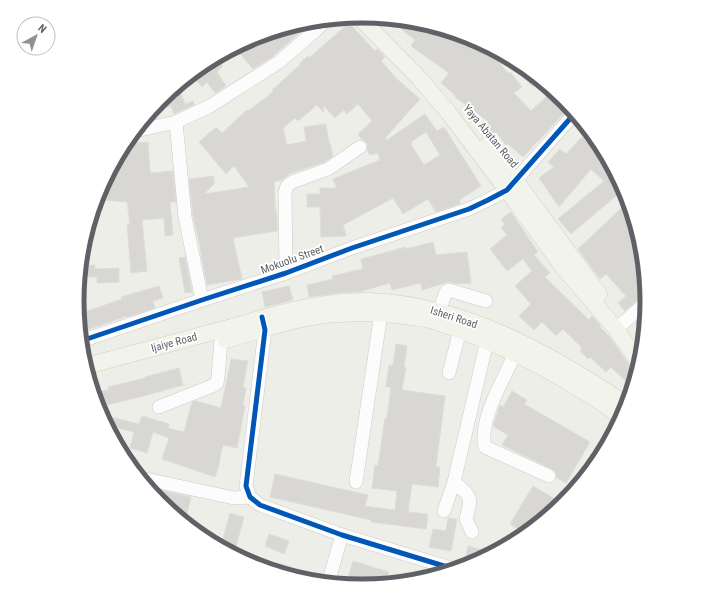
<svg xmlns="http://www.w3.org/2000/svg" width="725" height="602" font-family="'Roboto Condensed',sans-serif">
<style>
.building{fill:#d8d7d4;stroke:#deddd8;fill-rule:evenodd}
.lines{fill:none;stroke-linecap:round;stroke-linejoin:round}
.minor-casing{stroke:#cacaca;stroke-width:14}
.major-casing{stroke:#d3d1ba;stroke-width:17}
.minor{stroke:#fcfcfc;stroke-width:13}
.major{stroke:#f2f3ea;stroke-width:16}
.cycleway-casing{stroke:#fff;stroke-width:8}
.cycleway{stroke:#0057b8;stroke-width:5}
.labels{text-anchor:middle;stroke-width:3.5;stroke-linejoin:round;paint-order:stroke}
.street-label{font-size:11px;fill:#5f6166;stroke:#fff}
.rim{fill:none;stroke:#5f6166;stroke-width:5}
</style>
<rect width="100%" height="100%" fill="#eeeee9"/>
<g class="building">
<polygon points="406,20 418,22 472,38 491,48 489,50 508,73 510,72 522,87 514,93 531,111 549,94 562,107 566,102 570,107 523,157 508,144 506,145 496,132 492,136 484,127 489,122 455,97 456,96 441,83 449,73 411,46 415,40 400,28"/>
<polygon points="307,21 313,21 272,57 253,69 235,48 254,38"/>
<path d="M 349,23 L 375,51 L 377,49 L 385,57 L 381,61 L 397,79 L 420,99 L 385,138 L 387,140 L 425,114 L 437,131 L 444,127 L 481,186 L 459,200 L 461,203 L 459,204 L 436,212 L 428,199 L 403,214 L 393,198 L 343,225 L 346,236 L 321,237 L 320,207 L 307,207 L 307,194 L 320,194 L 320,188 L 337,188 L 333,179 L 380,160 L 378,153 L 370,155 L 367,150 L 367,143 L 361,139 L 358,134 L 372,121 L 358,104 L 347,114 L 344,110 L 335,118 L 323,105 L 324,113 L 317,105 L 298,121 L 295,118 L 283,128 L 287,145 L 306,141 L 304,127 L 326,124 L 329,143 L 330,143 L 333,156 L 324,162 L 289,174 L 282,180 L 274,182 L 275,208 L 277,215 L 277,231 L 233,238 L 242,279 L 207,285 L 201,254 L 200,246 L 193,216 L 189,179 L 214,176 L 214,184 L 204,194 L 249,187 L 234,166 L 226,174 L 199,142 L 216,127 L 222,133 L 247,110 L 248,111 L 273,92 L 272,90 L 301,64 L 300,63 L 308,56 L 309,58 ZM 426,132 L 440,155 L 424,165 L 411,145 L 412,144 L 411,142 Z"/>
<polygon points="215,58 222,64 222,67 217,72 226,86 215,93 207,82 202,87 191,75 204,64"/>
<polygon points="530,72 541,80 533,87 524,78"/>
<polygon points="178,85 185,104 193,101 194,105 174,114 171,106 165,108 162,99"/>
<polygon points="582,137 611,164 624,189 571,234 558,219 604,181 591,169 559,207 539,178 554,167 548,162 560,149 566,154"/>
<polygon points="148,142 150,173 173,171 176,202 170,202 173,235 165,236 164,218 142,220 147,271 131,273 127,224 130,224 127,202 100,200 100,190 125,144"/>
<polygon points="629,201 640,239 634,245 643,254 647,294 642,296 625,311 618,303 626,296 606,274 600,279 578,249"/>
<polygon points="511,212 538,252 534,255 550,273 545,277 589,320 592,316 593,317 601,326 600,327 609,336 632,369 637,373 633,388 611,367 606,372 590,357 588,359 580,351 582,348 563,329 556,336 542,322 534,330 519,316 531,304 515,286 532,271 523,259 507,271 490,249 507,235 501,227 505,225 501,219"/>
<polygon points="433,242 436,255 467,252 471,283 458,284 448,282 422,290 421,283 392,290 390,283 359,292 338,293 309,297 307,285 333,279 332,276 363,269 361,259 406,247 406,249"/>
<polygon points="185,257 192,292 185,293 179,258"/>
<polygon points="81,265 95,265 95,269 119,268 119,282 97,283 97,277 81,277"/>
<polygon points="159,286 163,298 153,301 155,308 127,317 127,316 81,332 79,314 122,299 121,297"/>
<polygon points="289,286 293,300 265,307 262,292"/>
<polygon points="646,313 646,315 644,333 636,325 637,323 636,322"/>
<polygon points="396,344 407,346 404,367 406,367 402,390 445,396 436,467 440,467 438,487 412,484 408,512 428,514 426,529 371,522 371,520 270,497 275,474 368,495 365,506 395,510 397,491 372,488 375,465 378,466 385,418 387,418 391,387 386,387 389,365 393,365"/>
<polygon points="231,359 248,361 243,387 246,388 243,405 245,406 237,448 223,445 219,462 220,462 215,477 162,459 169,438 153,432 147,453 130,448 134,432 107,425 102,415 139,424 142,416 169,424 168,428 184,432 192,402 196,401 221,408"/>
<polygon points="179,368 183,385 144,396 98,407 94,392 109,390 108,387 145,378 145,377"/>
<polygon points="512,391 527,400 524,404 590,442 566,483 557,478 556,472 552,469 502,445 508,435 493,426 500,405 503,407"/>
<polygon points="533,486 555,499 540,522 526,534 510,524"/>
<polygon points="149,488 191,497 185,522 161,502"/>
<polygon points="230,513 244,517 234,554 221,547"/>
<polygon points="448,518 457,519 451,551 429,547 433,529 446,531"/>
<polygon points="269,534 289,541 284,554 265,546"/>
<polygon points="468,546 482,550 479,560 466,556"/>
<polygon points="353,561 389,572 385,584 362,586 347,581"/>
</g>
<g class="lines">
<defs>
<g id="minor">
<polyline points="176,122 185,217 202,300"/>
<polyline points="135,131 176,122 210,106 279,62 315,31 326,20"/>
<polyline points="286,273 285,193 287,186 292,182 328,169 360,147"/>
<polyline points="439,311 446,292 449,290 486,301"/>
<polyline points="263,321 265,330 246,486 250,497 260,505 342,535 454,569"/>
<polyline points="616,329 647,302"/>
<polyline points="81,341 202,300 286,273 352,248 469,209 488,200 507,190 575,113"/>
<path d="M 515,353 C 505,378 478,420 485,447 L 549,476"/>
<polyline points="449,373 460,330"/>
<polyline points="159,407 212,386 217,383 218,377 221,341"/>
<polyline points="141,478 234,498 250,497"/>
<polyline points="356,482 381,313"/>
<path d="M 454,482 C 472,498 472,496 466,519 L 472,532"/>
<polyline points="444,511 454,482 487,341"/>
<polyline points="265,568 285,572"/>
<polyline points="328,583 342,535"/>
</g>
<g id="major">
<polyline points="358,16 419,78 448,112 507,190 563,267 616,329 640,364"/>
<polyline points="486,146 515,180 599,294"/>
<path d="M 226,340 C 263,330 302,315 341,314 C 369,312 397,314 425,319 C 443,323 462,331 479,338 C 532,359 576,384 622,417"/>
<path d="M 86,366 L 243,324 C 281,311 331,300 371,301 C 465,305 551,354 627,405"/>
</g>
</defs>
<use href="#minor" class="minor-casing"/>
<use href="#major" class="major-casing"/>
<use href="#minor" class="minor"/>
<use href="#major" class="major"/>
<defs>
<g id="cycleway">
<polyline points="262,317 265,330 246,486 250,497 260,505 342,535 454,569"/>
<polyline points="81,341 202,300 286,273 352,248 469,209 488,200 507,190 575,113"/>
</g>
</defs>
<use href="#cycleway" class="cycleway-casing"/>
<use href="#cycleway" class="cycleway"/>
</g>
<g class="labels">
<g class="street-label">
<text transform="translate(491 136) rotate(50)" y="4">Yaya Abatan Road</text>
<text transform="translate(292 259) rotate(-20)" y="4">Mokuolu Street</text>
<text transform="translate(454 317) rotate(18)" y="4">Isheri Road</text>
<text transform="translate(174 342) rotate(-15)" y="4">Ijaiye Road</text>
</g>
</g>
<path d="M0 0H725V602H0ZM84 301a278 278 0 1 1 556 0a278 278 0 1 1-556 0Z" fill="#fff" fill-rule="evenodd"/>
<path class="rim" d="M84 301a278 278 0 1 1 556 0a278 278 0 1 1-556 0Z"/>
<g transform="translate(36 36) rotate(40)"><circle r="19" fill="#ffffff" stroke="#bfc0c2"/>
<path d="M0-3L7 15L0 10L-7 15Z" fill="#919294"/>
<text y="-6" font-size="11" font-weight="bold" text-anchor="middle" fill="#5f6166">N</text>
</g>
</svg>
